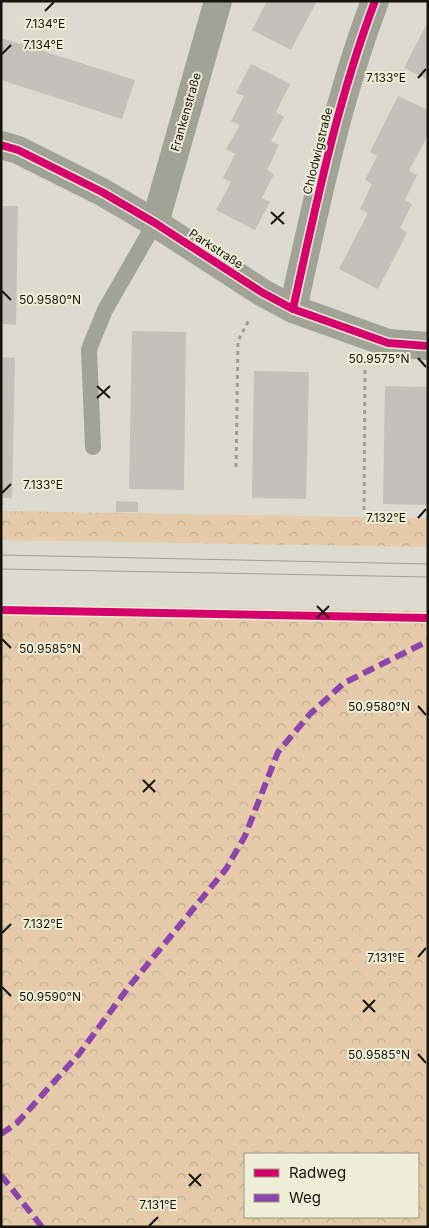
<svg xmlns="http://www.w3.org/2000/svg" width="429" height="1228" font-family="Inter,sans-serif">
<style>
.forest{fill:url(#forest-crowns);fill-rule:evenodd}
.building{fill:#c4c1b8}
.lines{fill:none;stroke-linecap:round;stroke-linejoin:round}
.path{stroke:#9fa095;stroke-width:3;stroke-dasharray:4 4;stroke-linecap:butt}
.service{stroke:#a0a396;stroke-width:16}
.minor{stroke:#a0a396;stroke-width:28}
.tram{stroke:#9c9f94;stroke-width:1}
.quiet{stroke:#8e44ad;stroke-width:6;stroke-dasharray:12 6;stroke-linecap:butt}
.cycleway-casing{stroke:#efeed6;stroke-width:11}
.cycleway{stroke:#d6006c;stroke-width:8}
.ticks{fill:none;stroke:#16150d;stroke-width:2}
.labels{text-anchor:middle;stroke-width:4;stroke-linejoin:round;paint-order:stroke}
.street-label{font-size:12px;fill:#16150d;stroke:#efeed6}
.ticks-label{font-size:12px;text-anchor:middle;fill:#16150d;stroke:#efeed6;stroke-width:4;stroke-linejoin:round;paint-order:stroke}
</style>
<defs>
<pattern id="forest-crowns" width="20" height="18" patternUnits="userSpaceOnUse" patternTransform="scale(1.25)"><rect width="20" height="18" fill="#e6cbaa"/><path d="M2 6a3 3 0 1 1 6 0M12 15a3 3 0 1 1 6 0" fill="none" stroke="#c5ad91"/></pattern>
</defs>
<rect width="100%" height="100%" fill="#dcdbcf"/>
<g class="forest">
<polygon points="1,511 428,518 428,547 1,540"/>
<path d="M 1,605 L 428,611 L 428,1227 L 1,1227 ZM 245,1154 L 418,1154 L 418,1217 L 245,1217 Z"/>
</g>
<g class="building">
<polygon points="267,1 317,1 291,50 252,30"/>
<polygon points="428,21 428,80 404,68"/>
<polygon points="1,38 135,80 122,119 1,80"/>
<polygon points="251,64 290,84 276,112 284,117 271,141 279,145 267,170 274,174 262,198 270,202 255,230 216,210 231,182 223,178 235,154 226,149 240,125 231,121 244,96 236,93"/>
<polygon points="398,96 428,110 428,135 409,171 417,175 405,200 412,204 400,228 407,233 378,289 339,269 368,213 360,209 372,184 365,180 377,156 370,152"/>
<polygon points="1,206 18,206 16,325 1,324"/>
<polygon points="132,331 186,332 184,490 129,489"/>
<polygon points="1,357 15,358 12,498 1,498"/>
<polygon points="254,371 309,372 306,499 252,498"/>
<polygon points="385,386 428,387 428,505 383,504"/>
<polygon points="116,501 138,502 138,512 116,512"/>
</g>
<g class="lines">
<g class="path">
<polyline points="236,467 238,341 250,318"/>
<polyline points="364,510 365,366"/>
</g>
<polyline class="service" points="93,447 89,349 105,310 155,223"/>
<g class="minor">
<polyline points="1,145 18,150 102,192 155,223 263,293 293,309 388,343 428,346"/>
<polyline points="155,223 218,1"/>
<path d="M 293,309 C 316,205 337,101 375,1"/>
</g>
<g class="tram">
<polyline points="1,555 428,564"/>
<polyline points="1,569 428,577"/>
</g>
<g class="quiet">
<polyline points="1,1134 17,1123 79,1054 128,988 226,869 245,836 278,752 310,714 344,683 428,641"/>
<polyline points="1,1175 42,1227"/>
</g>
<defs>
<g id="cycleway">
<polyline points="1,145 18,150 102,192 155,223 263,293 293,309 388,343 428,346"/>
<path d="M 293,309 C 316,205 337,101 375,1"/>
<polyline points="1,610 428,618"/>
</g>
</defs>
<use href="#cycleway" class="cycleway-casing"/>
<use href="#cycleway" class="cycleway"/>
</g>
<path class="ticks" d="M 45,11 L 54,2M 2,54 L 11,45M 418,78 L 426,69M 271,212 L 284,224M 271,224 L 284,212M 2,291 L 11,300M 418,358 L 426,367M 97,386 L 110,398M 97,398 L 110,386M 2,493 L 11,484M 418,518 L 426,509M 317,606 L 329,618M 317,618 L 329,606M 2,639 L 11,648M 418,706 L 426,715M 143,780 L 155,792M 143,792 L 155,780M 2,933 L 11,924M 418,957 L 426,948M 2,987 L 11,996M 363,1000 L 375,1012M 363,1012 L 375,1000M 418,1054 L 426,1063M 189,1174 L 201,1186M 189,1186 L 201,1174M 149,1226 L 158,1217"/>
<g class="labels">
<g class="street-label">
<text transform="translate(186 112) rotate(-74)" y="4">Frankenstraße</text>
<text transform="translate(318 151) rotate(-76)" y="4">Chlodwigstraße</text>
<text transform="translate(216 249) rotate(33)" y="4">Parkstraße</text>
</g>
</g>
<g class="ticks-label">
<text x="45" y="28">7.134°E</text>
<text x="43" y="49">7.134°E</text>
<text x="386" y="82">7.133°E</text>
<text x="50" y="304">50.9580°N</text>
<text x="379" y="363">50.9575°N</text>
<text x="43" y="489">7.133°E</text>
<text x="386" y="522">7.132°E</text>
<text x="50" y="653">50.9585°N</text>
<text x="379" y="711">50.9580°N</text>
<text x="43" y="928">7.132°E</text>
<text x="386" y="962">7.131°E</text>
<text x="50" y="1001">50.9590°N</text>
<text x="379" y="1059">50.9585°N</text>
<text x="158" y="1209">7.131°E</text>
</g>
<rect width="429" height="1228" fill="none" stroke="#16150d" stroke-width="5"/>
<rect x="244" y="1153" width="175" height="65" fill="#efeed6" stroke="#989786"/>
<rect x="254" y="1169" width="25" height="8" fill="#d6006c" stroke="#989786"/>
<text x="289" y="1178" font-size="15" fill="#16150d">Radweg</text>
<rect x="254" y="1194" width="25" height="8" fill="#8e44ad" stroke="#989786"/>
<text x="289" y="1203" font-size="15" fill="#16150d">Weg</text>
</svg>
